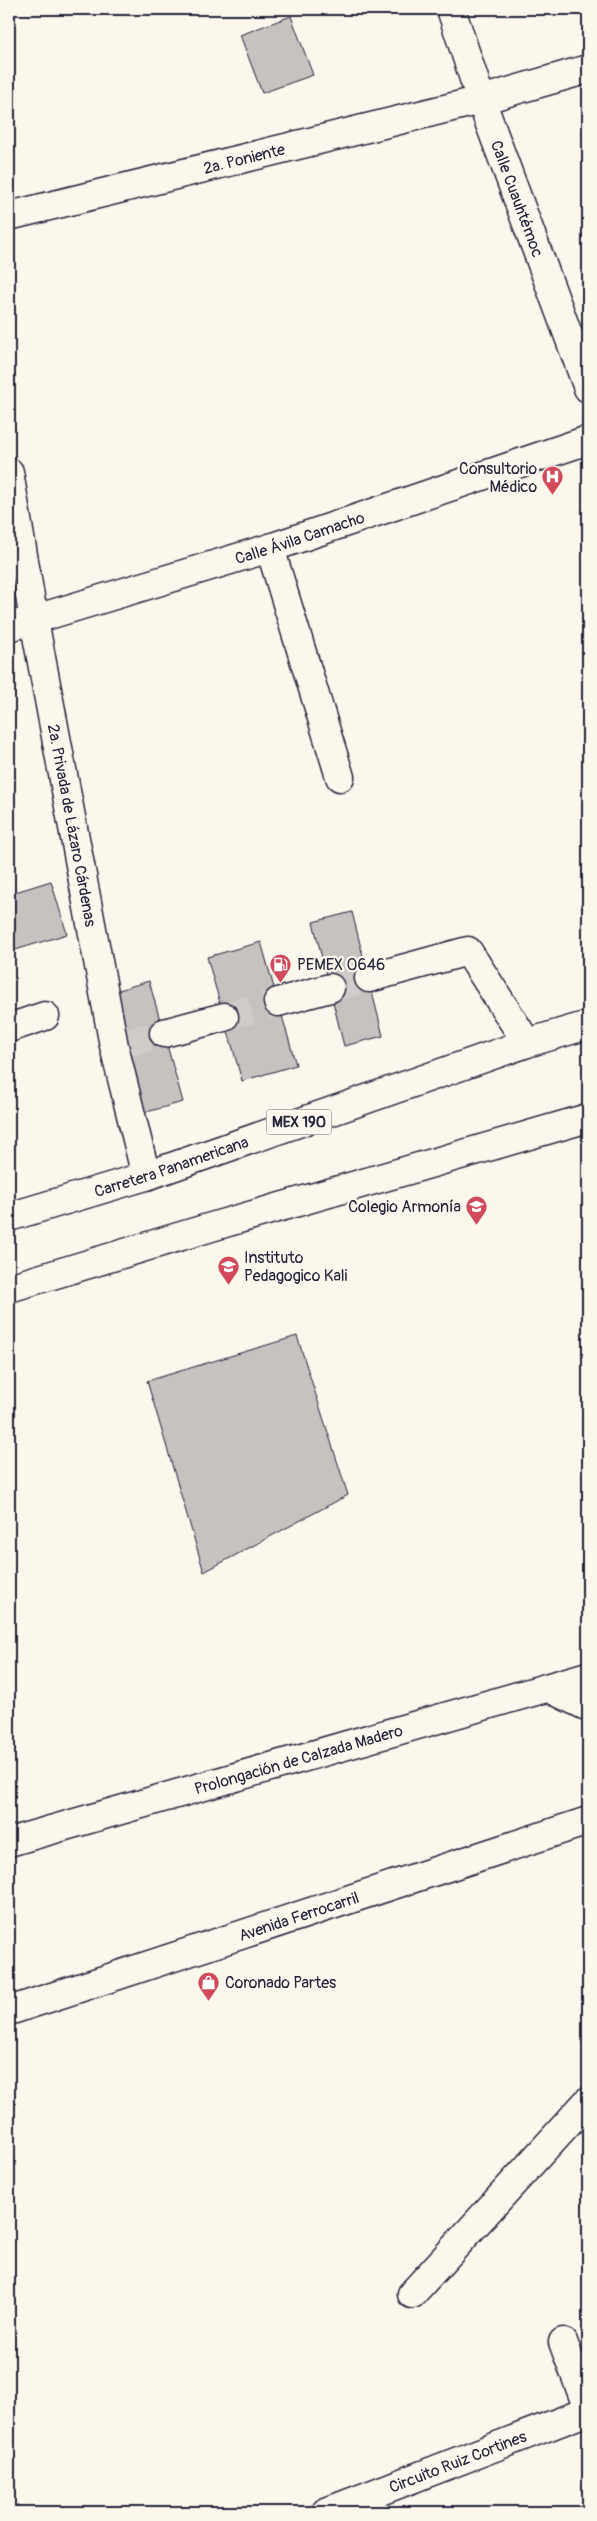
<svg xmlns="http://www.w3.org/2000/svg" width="597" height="2521" font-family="Pangolin,sans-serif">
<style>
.building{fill:#c6c2c0;stroke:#22223b}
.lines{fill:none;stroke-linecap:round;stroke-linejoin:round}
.minor-tunnel{stroke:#d0ccc9;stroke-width:28;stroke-dasharray:28 14;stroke-linecap:butt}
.minor-casing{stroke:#22223b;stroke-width:31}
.highway-casing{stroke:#22223b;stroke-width:31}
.minor{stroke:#fbf7ec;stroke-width:28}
.highway{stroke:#fbf7ec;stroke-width:28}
.labels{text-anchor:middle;stroke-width:4.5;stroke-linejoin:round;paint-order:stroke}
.shield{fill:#fbf7ec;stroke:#636270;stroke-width:1}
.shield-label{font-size:15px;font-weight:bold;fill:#22223b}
.street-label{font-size:16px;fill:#22223b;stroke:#fbf7ec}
.poi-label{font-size:16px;fill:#22223b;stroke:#fbf7ec;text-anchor:start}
</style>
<rect width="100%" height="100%" fill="#fbf7ec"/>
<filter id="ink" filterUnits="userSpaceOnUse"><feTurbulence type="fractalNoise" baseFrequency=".02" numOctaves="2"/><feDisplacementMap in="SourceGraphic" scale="10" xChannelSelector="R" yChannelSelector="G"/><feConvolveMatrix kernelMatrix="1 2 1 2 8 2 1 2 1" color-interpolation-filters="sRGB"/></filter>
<g filter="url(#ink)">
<g class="building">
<polygon points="291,16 313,75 262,93 240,35"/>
<polygon points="51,881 67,934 9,952 9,894"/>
<polygon points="352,912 383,1036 344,1046 313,922"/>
<polygon points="261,942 296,1065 242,1081 207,957"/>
<polygon points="149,981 183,1102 143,1113 109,993"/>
<polygon points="297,1336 348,1495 204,1572 147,1381"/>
</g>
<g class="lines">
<g class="minor-tunnel">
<polyline points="330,988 369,978"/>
<polyline points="224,1017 278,1002"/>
<polyline points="123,1044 164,1033"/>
</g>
<defs>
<g id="minor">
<path id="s1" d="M 451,9 L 481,100 L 588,388"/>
<path id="s2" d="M 9,216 L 481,100 L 588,69"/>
<path id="s3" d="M 9,472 L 34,620 L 114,1046 L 146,1176"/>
<polyline points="270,548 340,777"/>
<path id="s4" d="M 9,627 L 270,548 L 588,440"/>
<polyline points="369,978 468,951 527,1043"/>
<polyline points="278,1002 330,988"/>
<polyline points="9,1028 45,1016"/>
<polyline points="164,1033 224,1017"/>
<polyline points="549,1688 588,1707"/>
<path id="s5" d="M 9,1842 L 588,1676"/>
<path id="s6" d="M 9,2011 L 588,1821"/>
<polyline points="412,2294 588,2101"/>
<polyline points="563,2342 588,2409"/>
<path id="s7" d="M 326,2512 L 588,2411"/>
</g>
<g id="highway">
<path id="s8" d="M 9,1217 L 146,1176 L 527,1043 L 588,1025"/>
<polyline points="9,1288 218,1225 588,1118"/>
</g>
</defs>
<use href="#minor" class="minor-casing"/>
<use href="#highway" class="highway-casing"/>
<use href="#minor" class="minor"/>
<use href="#highway" class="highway"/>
</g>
</g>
<defs>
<symbol id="hospital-pin" viewBox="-11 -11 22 30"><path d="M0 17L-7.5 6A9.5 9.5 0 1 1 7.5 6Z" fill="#d1495b" stroke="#fbf7ec"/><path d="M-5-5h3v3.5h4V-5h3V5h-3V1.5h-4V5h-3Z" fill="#fff"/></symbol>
<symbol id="fuel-pin" viewBox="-11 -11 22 30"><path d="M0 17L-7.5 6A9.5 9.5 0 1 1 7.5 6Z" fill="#d1495b" stroke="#fbf7ec"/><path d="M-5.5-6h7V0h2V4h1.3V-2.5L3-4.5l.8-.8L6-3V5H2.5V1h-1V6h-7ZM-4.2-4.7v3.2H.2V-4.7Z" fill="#fff"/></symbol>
<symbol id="school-pin" viewBox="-11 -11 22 30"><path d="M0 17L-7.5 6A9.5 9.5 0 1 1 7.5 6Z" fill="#d1495b" stroke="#fbf7ec"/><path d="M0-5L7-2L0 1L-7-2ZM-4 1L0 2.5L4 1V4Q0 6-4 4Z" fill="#fff"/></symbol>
<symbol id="shop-pin" viewBox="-11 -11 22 30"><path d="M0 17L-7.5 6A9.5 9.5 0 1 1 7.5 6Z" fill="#d1495b" stroke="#fbf7ec"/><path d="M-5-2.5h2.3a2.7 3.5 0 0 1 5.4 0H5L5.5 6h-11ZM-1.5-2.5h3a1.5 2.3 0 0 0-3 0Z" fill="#fff"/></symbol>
</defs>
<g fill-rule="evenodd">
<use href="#hospital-pin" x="540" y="464" width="25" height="34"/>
<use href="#fuel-pin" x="268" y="952" width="25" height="34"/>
<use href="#school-pin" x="464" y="1194" width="25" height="34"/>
<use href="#school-pin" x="216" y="1254" width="25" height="34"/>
<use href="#shop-pin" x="196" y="1970" width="25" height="34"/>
</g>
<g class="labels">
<rect class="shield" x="266.5" y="1109.5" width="65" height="25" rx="4"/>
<g class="shield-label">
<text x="299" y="1127">MEX 190</text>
</g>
<g class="street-label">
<text dy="6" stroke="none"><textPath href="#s2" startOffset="242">2a. Poniente</textPath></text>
<text dy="6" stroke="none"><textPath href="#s1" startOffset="201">Calle Cuauhtémoc</textPath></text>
<text dy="6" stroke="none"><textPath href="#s4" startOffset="304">Calle Ávila Camacho</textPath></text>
<text dy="6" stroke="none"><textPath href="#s3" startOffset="359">2a. Privada de Lázaro Cárdenas</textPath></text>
<text dy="6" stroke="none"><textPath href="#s8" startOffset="170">Carretera Panamericana</textPath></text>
<text dy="6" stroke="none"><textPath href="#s5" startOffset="301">Prolongación de Calzada Madero</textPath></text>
<text dy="6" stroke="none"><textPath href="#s6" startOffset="305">Avenida Ferrocarril</textPath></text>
<text dy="6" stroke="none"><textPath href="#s7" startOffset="141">Circuito Ruiz Cortines</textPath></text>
</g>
<g class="poi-label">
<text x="537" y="474" text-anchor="end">Consultorio<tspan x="537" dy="18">Médico</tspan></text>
<text x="297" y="970">PEMEX 0646</text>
<text x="461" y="1212" text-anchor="end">Colegio Armonía</text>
<text x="244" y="1263">Instituto<tspan x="244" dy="18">Pedagogico Kali</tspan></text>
<text x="225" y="1988">Coronado Partes</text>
</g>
</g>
<rect width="597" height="2521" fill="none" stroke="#fbf7ec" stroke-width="30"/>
<rect x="15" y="15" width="567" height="2491" fill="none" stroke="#22223b" stroke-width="2" filter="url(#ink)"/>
</svg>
